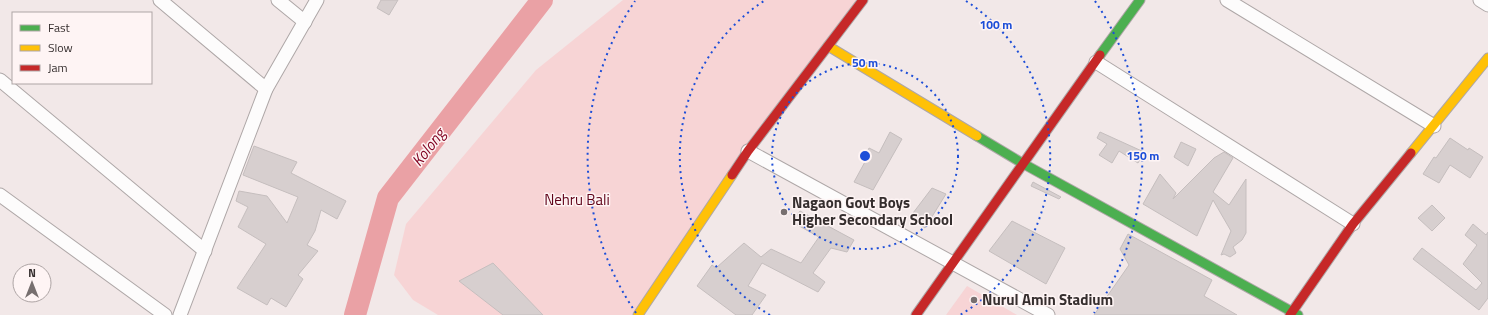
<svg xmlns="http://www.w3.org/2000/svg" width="1488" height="315" font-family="'Titillium Web',sans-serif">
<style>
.green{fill:#f7d4d5}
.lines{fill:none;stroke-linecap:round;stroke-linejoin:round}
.river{stroke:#eaa1a5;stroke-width:22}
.building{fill:#d7cfcf;stroke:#c5bebe}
.street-casing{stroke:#aea7a7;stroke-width:15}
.fast-casing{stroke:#aea7a7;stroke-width:11}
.slow-casing{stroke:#aea7a7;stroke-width:11}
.jam-casing{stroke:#aea7a7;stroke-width:11}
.street{stroke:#fdfcfc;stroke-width:13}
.fast{stroke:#4caf50;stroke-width:9}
.slow{stroke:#ffc107;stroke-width:9}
.jam{stroke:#c62828;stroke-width:9}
.ring{fill:none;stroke:#1d4ed8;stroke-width:2;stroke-dasharray:2 4}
.poi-dot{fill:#776f6f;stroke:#fef4f4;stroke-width:1.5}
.labels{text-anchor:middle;stroke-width:3;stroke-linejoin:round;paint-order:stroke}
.park-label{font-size:15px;fill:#5f0218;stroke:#fef4f4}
.poi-label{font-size:15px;font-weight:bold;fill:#352e2e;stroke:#fef4f4;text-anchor:start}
.water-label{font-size:16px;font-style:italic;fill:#840725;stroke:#fef4f4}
.centre{fill:#1d4ed8;stroke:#fef4f4;stroke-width:2}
.ring-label{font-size:12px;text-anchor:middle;font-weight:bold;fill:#1d4ed8;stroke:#fef4f4;stroke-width:3;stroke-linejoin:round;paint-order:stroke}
</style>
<rect width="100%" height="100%" fill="#f2e8e8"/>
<g class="green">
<polygon points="623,0 863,0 638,315 438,315 413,300 394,275 406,224 536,70"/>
<polygon points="967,286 1017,315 946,315"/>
</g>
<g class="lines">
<polyline class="river" points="355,315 388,198 542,0"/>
</g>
<g class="building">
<polygon points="381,0 398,0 389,15 377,8"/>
<polygon points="890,132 902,139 873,190 854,182 866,160 864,159 869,148 879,153"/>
<polygon points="1100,132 1144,152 1138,163 1119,151 1112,163 1099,155 1107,144 1097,138"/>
<polygon points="1450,138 1468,150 1469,148 1483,157 1470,178 1450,165 1439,183 1423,174 1434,157 1436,158"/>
<polygon points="1181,142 1196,149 1188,166 1174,157"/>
<polygon points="254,146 297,162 291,173 346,201 337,219 321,210 315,231 307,245 318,251 298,275 303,279 286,307 271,298 267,305 237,288 266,244 238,227 248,207 236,201 239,191 267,196 287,223 298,197 243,175"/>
<polygon points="1224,152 1233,158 1213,192 1229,205 1246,179 1246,233 1242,240 1233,247 1236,253 1230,257 1224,254 1221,255 1231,231 1213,200 1197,236 1143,204 1160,174 1176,193 1173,199 1214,158"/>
<polygon points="1033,182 1061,197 1059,199 1031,186"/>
<polygon points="932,188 946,194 925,228 910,217"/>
<polygon points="1432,205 1445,218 1432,231 1418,218"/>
<polygon points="800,211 854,240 847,252 831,248 813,273 825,282 818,292 762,263 748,286 766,295 752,315 736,315 697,286 712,265 716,268 744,243 761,257 771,249 801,263 819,237 792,222"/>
<polygon points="1012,221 1065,248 1046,284 989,251"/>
<polygon points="1473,224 1486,235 1488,232 1488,298 1479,310 1413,259 1422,248 1476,290 1482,283 1463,264 1477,245 1465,235"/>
<polygon points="1128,234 1212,280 1204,296 1237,315 1094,315 1129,265 1120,249"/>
<polygon points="493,263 543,315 503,315 459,281"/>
</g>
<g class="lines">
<defs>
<g id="street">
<polyline points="160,0 266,89"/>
<polyline points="278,0 305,22"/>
<polyline points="1227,0 1434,126"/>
<polyline points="1480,0 1488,5"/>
<polyline points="1096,62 1353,224"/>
<polyline points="0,80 205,251"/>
<polyline points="748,151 1048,315"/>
<polyline points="0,195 165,315"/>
<polyline points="180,315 266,89 317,0"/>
</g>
<g id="fast">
<polyline points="1100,55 1140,0"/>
<polyline points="977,136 1022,163 1298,315"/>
</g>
<g id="slow">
<polyline points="828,46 977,136"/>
<polyline points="1411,153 1488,58"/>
<polyline points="638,315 732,175"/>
</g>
<g id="jam">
<polyline points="732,175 748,151 863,0"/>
<polyline points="916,315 1100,55"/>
<polyline points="1290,315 1353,224 1411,153"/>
</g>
</defs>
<use href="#street" class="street-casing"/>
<use href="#fast" class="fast-casing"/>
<use href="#slow" class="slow-casing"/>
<use href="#jam" class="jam-casing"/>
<use href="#street" class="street"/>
<use href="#fast" class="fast"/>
<use href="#slow" class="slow"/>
<use href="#jam" class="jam"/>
</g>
<g class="ring">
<circle cx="865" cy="156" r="93"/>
<path d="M770 315A185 185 0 0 1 764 1M966 1A185 185 0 0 1 960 315"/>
<path d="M636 313A278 278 0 0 1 635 1M1095 1A278 278 0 0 1 1094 313"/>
</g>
<g class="poi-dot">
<circle cx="784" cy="212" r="4"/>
<circle cx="974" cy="300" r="4"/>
</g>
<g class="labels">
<g class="park-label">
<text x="577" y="205">Nehru Bali</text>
</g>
<g class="poi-label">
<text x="792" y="208">Nagaon Govt Boys<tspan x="792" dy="17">Higher Secondary School</tspan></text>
<text x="982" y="305">Nurul Amin Stadium</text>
</g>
<g class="water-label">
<text transform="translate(428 147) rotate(-52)" y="6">Kolong</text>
</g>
</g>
<circle cx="865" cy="156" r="6" class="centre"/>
<g class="ring-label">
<text x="996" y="29">100 m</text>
<text x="865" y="67">50 m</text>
<text x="1143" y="160">150 m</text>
</g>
<rect x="12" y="12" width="140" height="72" fill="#fef4f4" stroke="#aea5a5"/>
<rect x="20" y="25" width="20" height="6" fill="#4caf50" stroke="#aea5a5"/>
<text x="48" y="32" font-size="12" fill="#352e2e">Fast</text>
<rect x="20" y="45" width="20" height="6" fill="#ffc107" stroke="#aea5a5"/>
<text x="48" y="52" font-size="12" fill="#352e2e">Slow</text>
<rect x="20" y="65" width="20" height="6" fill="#c62828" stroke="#aea5a5"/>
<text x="48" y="72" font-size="12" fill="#352e2e">Jam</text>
<g transform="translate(32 283)"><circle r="19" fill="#fef4f4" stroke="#aea5a5"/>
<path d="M0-3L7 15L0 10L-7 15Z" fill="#776f6f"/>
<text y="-6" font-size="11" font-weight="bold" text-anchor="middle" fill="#352e2e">N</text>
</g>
</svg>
